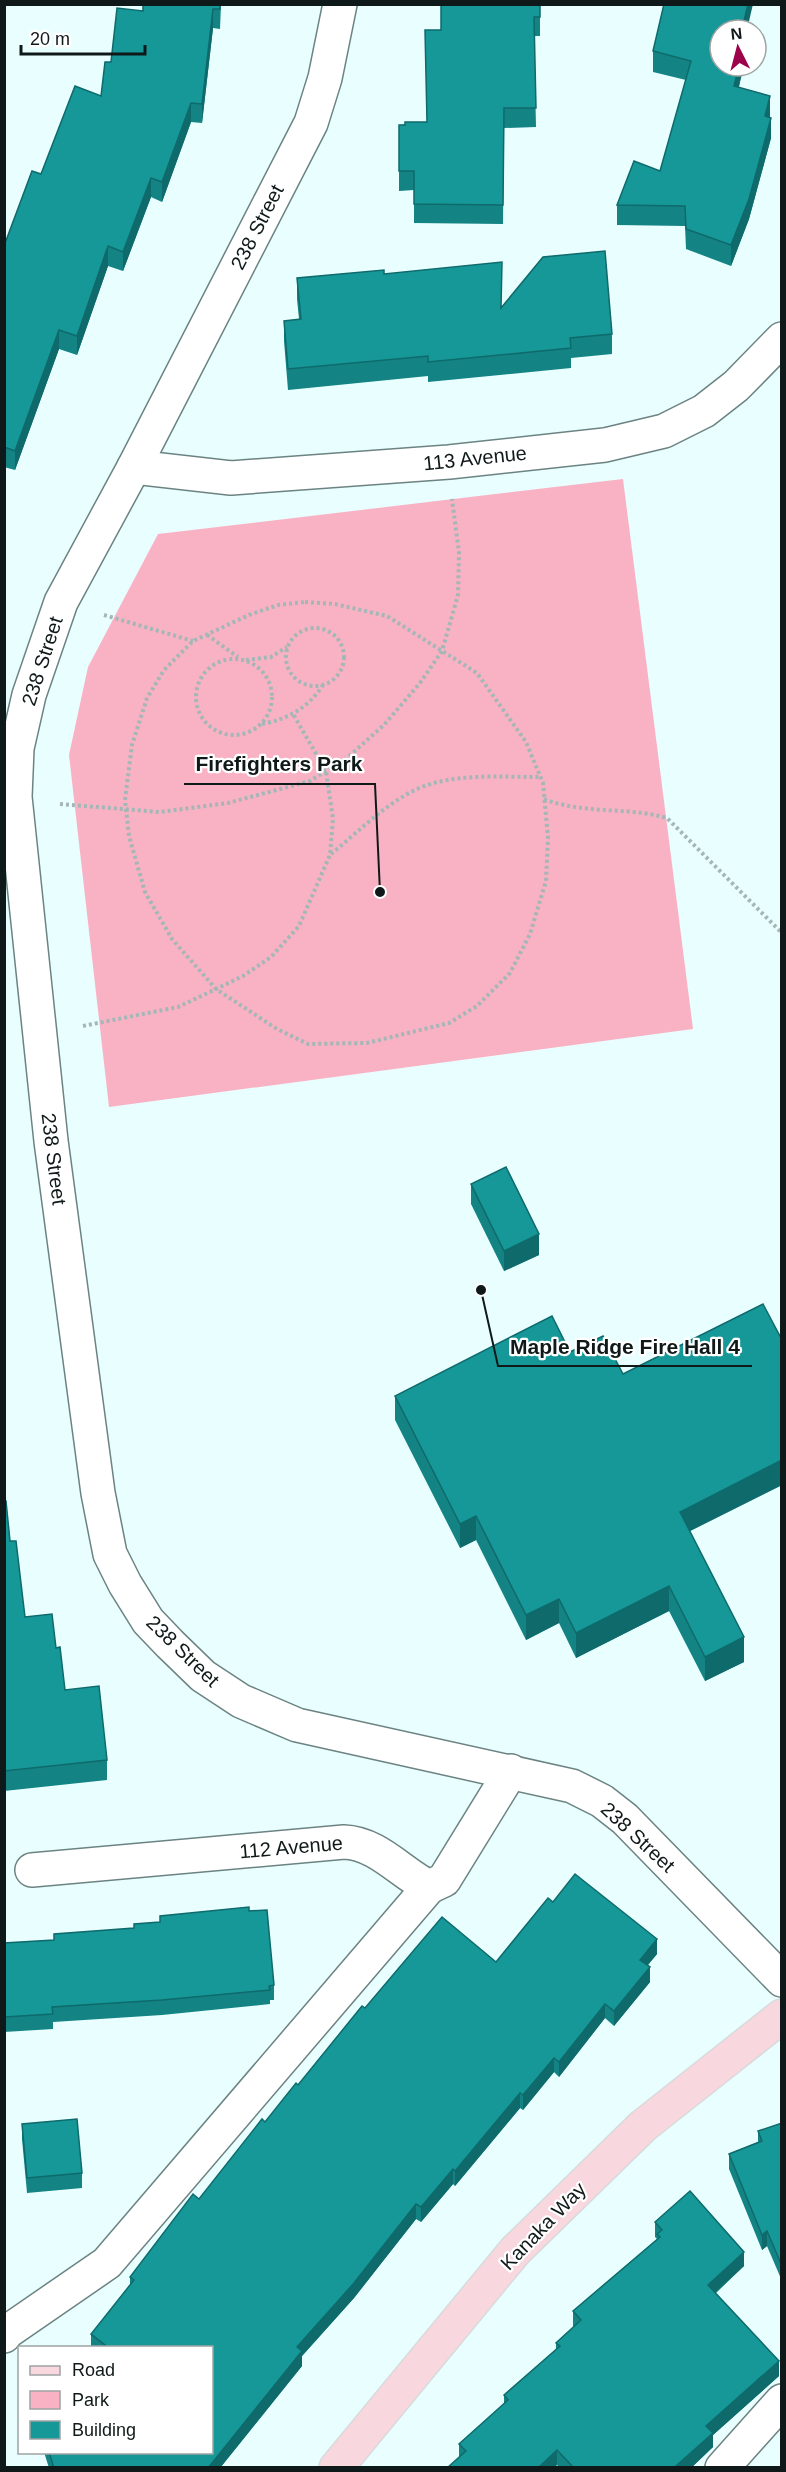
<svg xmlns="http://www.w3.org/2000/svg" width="786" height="2472" font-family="Arial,sans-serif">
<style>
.green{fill:#f9b2c3}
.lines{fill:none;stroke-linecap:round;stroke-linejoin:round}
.minor-casing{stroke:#6b8382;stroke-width:36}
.major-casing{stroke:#d9dada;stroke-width:36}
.path{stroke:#a5b6b6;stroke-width:4;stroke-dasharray:3 3;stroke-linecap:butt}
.minor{stroke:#fff;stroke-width:33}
.major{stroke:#f8d7df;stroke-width:33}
.wall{fill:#138384}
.shaded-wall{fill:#0f6a6b}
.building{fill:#169899;stroke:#0f6a6b;stroke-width:1.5}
.labels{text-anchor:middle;stroke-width:4.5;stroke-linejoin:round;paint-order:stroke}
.street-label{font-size:20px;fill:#101919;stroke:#fff}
.leader{fill:none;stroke:#101919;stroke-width:2}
.callout-dot{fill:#101919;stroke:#fff;stroke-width:2}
.callout-label{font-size:21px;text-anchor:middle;font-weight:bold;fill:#101919;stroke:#fff;stroke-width:4.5;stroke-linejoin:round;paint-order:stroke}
</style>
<rect width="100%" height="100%" fill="#e9fefe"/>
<polygon class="green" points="623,479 693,1029 109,1107 69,755 88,667 158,534"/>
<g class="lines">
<defs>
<g id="minor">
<polyline points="340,4 325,78 311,123 134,467 61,602 29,695 17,748 15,797 51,1141 98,1493 110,1554 125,1584 148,1621 170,1644 203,1676 241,1701 297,1725 572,1786 602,1801 625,1819 782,1980"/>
<polyline points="134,467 231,478 449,462 605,445 664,431 704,411 736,386 782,339"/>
<path d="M 32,1870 L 344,1842 C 377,1843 401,1873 429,1887 L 444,1880 L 511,1771"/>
<polyline points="4,2336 7,2332 107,2263 429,1887"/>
<polyline points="722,2468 782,2401"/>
</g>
<polyline id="major" points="336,2468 515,2251 643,2126 782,2016"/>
</defs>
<use href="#minor" class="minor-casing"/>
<use href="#major" class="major-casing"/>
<g class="path">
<polygon points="305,602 335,604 387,616 477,673 526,742 543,783 548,838 546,881 530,934 510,973 477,1006 449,1023 367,1043 308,1044 277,1029 216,989 172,939 145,892 129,836 125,800 132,745 147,698 164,670 193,641 249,615 278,605"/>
<polyline points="104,615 193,641"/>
<circle cx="315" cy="657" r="29"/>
<polyline points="207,635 238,657"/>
<circle cx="234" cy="697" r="38"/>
<polyline points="246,660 271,657 287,647"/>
<path d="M 262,724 C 288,719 308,708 323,685"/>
<path d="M 544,799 C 586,815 625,806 667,818 L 782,933"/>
<polyline points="60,804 160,812 228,803 310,781 348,757 384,725 420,683 442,651 458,595 459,553 452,499"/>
<path d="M 331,854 C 361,830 395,793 434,783 C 467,774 506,777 540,777"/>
<polyline points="83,1026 178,1007 216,989 243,976 271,957 299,926 330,855 333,819 326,771 293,714"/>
</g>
<use href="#minor" class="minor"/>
<use href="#major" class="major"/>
</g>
<g class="wall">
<polygon points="221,4 220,29 213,28 202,123 191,122 162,202 151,197 123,271 108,266 77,355 59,349 15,470 4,467 4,246 41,174 101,96 111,62 143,11"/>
<polygon points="540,4 540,36 534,36 536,127 504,128 503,224 414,223 414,190 399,191 399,125 427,122 425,30 441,30"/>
<polygon points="748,26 749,30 739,87 770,116 771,138 749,219 731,266 686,249 685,226 617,225 617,205 660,171 686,80 653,72 653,51"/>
<polygon points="384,274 502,308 612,334 612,354 571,358 571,368 428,382 428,376 288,390 284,341 284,321 299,319 297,299 297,278"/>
<polygon points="471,1184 539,1255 504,1271 471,1204"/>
<polygon points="570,1352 623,1374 782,1485 690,1531 744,1662 705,1681 669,1611 576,1658 559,1623 526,1640 476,1540 460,1548 395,1420 395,1396"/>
<polygon points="4,1501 10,1541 25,1617 56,1648 65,1690 107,1760 107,1780 4,1791"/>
<polygon points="553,1902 657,1954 648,1965 650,1982 614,2026 605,2018 559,2077 554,2072 523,2110 520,2108 455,2186 453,2184 421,2222 416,2219 354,2298 302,2356 302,2366 220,2468 49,2468 44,2452 212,2452 212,2348 91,2348 91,2334 130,2285 130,2277 199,2199 265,2122 365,2008 496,1962"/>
<polygon points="249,1911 274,1985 274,2000 270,2000 270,2004 162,2015 53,2022 53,2029 4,2032 4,1943 54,1940 134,1928 160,1922 160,1916"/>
<polygon points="782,2123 782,2281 767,2246 762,2250 729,2169 729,2154 758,2142 758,2131"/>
<polygon points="22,2124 82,2173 82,2188 27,2193 22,2139"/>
<polygon points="655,2222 744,2266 716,2293 779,2376 713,2435 713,2447 691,2468 560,2468 557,2465 459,2457 459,2444 504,2404 504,2395 556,2350 556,2343 574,2327 573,2326 573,2311 657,2239 655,2237"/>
</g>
<g class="shaded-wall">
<polygon points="748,4 753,4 747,30 743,25"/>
<polygon points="213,9 213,28 202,123 202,104"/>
<polygon points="739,66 744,66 734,106 734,86"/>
<polygon points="770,96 770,116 765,136 765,116"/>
<polygon points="191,103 191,122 162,202 162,182"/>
<polygon points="771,118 771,138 749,219 731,266 731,245"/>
<polygon points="151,178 151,197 123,271 123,252"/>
<polygon points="108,246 108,266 77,355 77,336"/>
<polygon points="59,330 59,349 15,470 15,451"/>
<polygon points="539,1234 539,1255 504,1271 504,1251"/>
<polygon points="782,1460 782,1485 680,1536 680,1512"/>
<polygon points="476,1516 476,1540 460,1548 460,1524"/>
<polygon points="669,1586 669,1611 576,1658 576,1633"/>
<polygon points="559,1599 559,1623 526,1640 526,1615"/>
<polygon points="744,1637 744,1662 705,1681 705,1657"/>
<polygon points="657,1939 657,1954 640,1974 640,1960"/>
<polygon points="650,1967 650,1982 614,2026 614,2011"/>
<polygon points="605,2004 605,2018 559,2077 559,2062"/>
<polygon points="554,2058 554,2072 523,2110 523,2095"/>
<polygon points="520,2093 520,2108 455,2186 455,2171"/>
<polygon points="453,2169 453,2184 421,2222 421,2207"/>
<polygon points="6,2180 6,2195 4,2199 4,2184"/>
<polygon points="416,2204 416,2219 354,2298 302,2356 302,2366 220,2468 208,2468 297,2347"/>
<polygon points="767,2231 767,2246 762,2250 762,2235"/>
<polygon points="744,2252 744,2266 708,2299 708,2285"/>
<polygon points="779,2361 779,2376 713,2435 713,2447 691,2468 676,2468 706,2426"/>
<polygon points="557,2450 557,2465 554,2468 538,2468"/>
</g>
<g class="building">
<polygon points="143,4 220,4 220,9 213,9 202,104 191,103 162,182 151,178 123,252 108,246 77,336 59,330 15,451 4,447 4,246 32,171 41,174 75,86 101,96 105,62 111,62 117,8 143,11"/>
<polygon points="441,4 540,4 540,17 534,17 536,108 504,108 503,205 414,204 414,171 399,171 399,125 405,125 405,122 427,122 425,30 441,30"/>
<polygon points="664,4 748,4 743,25 749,26 748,30 720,30 720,66 739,66 734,86 770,96 765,116 771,118 749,199 731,245 686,229 685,206 617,205 634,161 660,171 691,61 653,51"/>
<polygon points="605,251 612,334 570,338 571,348 428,362 428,356 288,369 284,321 301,319 297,278 384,270 384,274 502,262 501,308 543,257"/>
<polygon points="506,1167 539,1234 504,1251 471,1184"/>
<polygon points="763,1304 782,1340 782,1460 680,1512 744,1637 705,1657 669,1586 576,1633 559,1599 526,1615 476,1516 460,1524 395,1396 552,1316 570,1352 603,1336 623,1374"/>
<polygon points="4,1501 6,1501 10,1541 16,1541 25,1617 52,1614 56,1648 60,1647 65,1690 99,1686 107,1760 4,1771"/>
<polygon points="575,1874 657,1939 640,1960 650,1967 614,2011 605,2004 559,2062 554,2058 523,2095 520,2093 455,2171 453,2169 421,2207 416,2204 354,2283 297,2347 302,2351 208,2468 54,2468 49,2452 212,2452 212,2348 109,2348 91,2334 134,2280 130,2277 193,2194 199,2199 262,2119 265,2122 296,2083 298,2085 362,2006 365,2008 442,1917 496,1962 548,1898 553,1902"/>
<polygon points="249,1907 249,1911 267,1910 274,1985 269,1986 270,1990 162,2000 52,2007 53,2014 4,2017 4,1943 54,1940 54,1934 134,1928 134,1924 160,1922 160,1916"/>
<polygon points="77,2119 82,2173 27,2178 22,2124"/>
<polygon points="782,2123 782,2266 767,2231 762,2235 729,2154 762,2141 758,2131"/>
<polygon points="690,2191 744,2252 708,2285 779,2361 706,2426 713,2433 676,2466 677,2468 574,2468 557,2450 538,2468 447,2468 466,2451 459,2444 508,2400 504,2395 560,2346 556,2343 581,2320 573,2311 660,2237 657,2234 662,2230 655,2222"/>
</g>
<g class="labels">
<g class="street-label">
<text transform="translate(257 227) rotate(-63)" y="7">238 Street</text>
<text transform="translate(475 458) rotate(-6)" y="7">113 Avenue</text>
<text transform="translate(42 661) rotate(-72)" y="7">238 Street</text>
<text transform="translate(54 1159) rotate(83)" y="7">238 Street</text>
<text transform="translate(183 1651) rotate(44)" y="7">238 Street</text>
<text transform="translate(638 1837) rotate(43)" y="7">238 Street</text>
<text transform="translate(291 1847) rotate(-5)" y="7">112 Avenue</text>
<text transform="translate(543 2226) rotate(-46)" y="7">Kanaka Way</text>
</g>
</g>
<path class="leader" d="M380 892L375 784H184M481 1290L498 1366H752"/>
<g class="callout-dot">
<circle cx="380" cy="892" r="6"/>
<circle cx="481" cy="1290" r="6"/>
</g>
<g class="callout-label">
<text x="279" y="771">Firefighters Park</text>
<text x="625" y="1354">Maple Ridge Fire Hall 4</text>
</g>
<rect width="786" height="2472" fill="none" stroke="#101919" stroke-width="12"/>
<rect x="18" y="2346" width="195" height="108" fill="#ffffff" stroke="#9fa3a3" stroke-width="1.5"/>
<rect x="30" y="2366" width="30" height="9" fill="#f8d7df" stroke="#9fa3a3" stroke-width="1.5"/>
<text x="72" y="2376" font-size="18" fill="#101919">Road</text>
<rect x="30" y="2391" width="30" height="18" fill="#f9b2c3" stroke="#9fa3a3" stroke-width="1.5"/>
<text x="72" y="2406" font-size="18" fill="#101919">Park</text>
<rect x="30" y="2421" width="30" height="18" fill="#169899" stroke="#9fa3a3" stroke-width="1.5"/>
<text x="72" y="2436" font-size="18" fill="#101919">Building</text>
<g transform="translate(738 48) rotate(354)"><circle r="28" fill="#ffffff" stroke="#9fa3a3" stroke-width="1.5"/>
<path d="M0-4.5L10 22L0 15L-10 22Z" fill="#9d034b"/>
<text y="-9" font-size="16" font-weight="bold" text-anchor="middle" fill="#101919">N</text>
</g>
<path d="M21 45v9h124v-9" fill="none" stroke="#101919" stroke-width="3"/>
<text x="30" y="45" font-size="18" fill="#101919" stroke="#ffffff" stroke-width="4.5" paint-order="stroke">20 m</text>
</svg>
